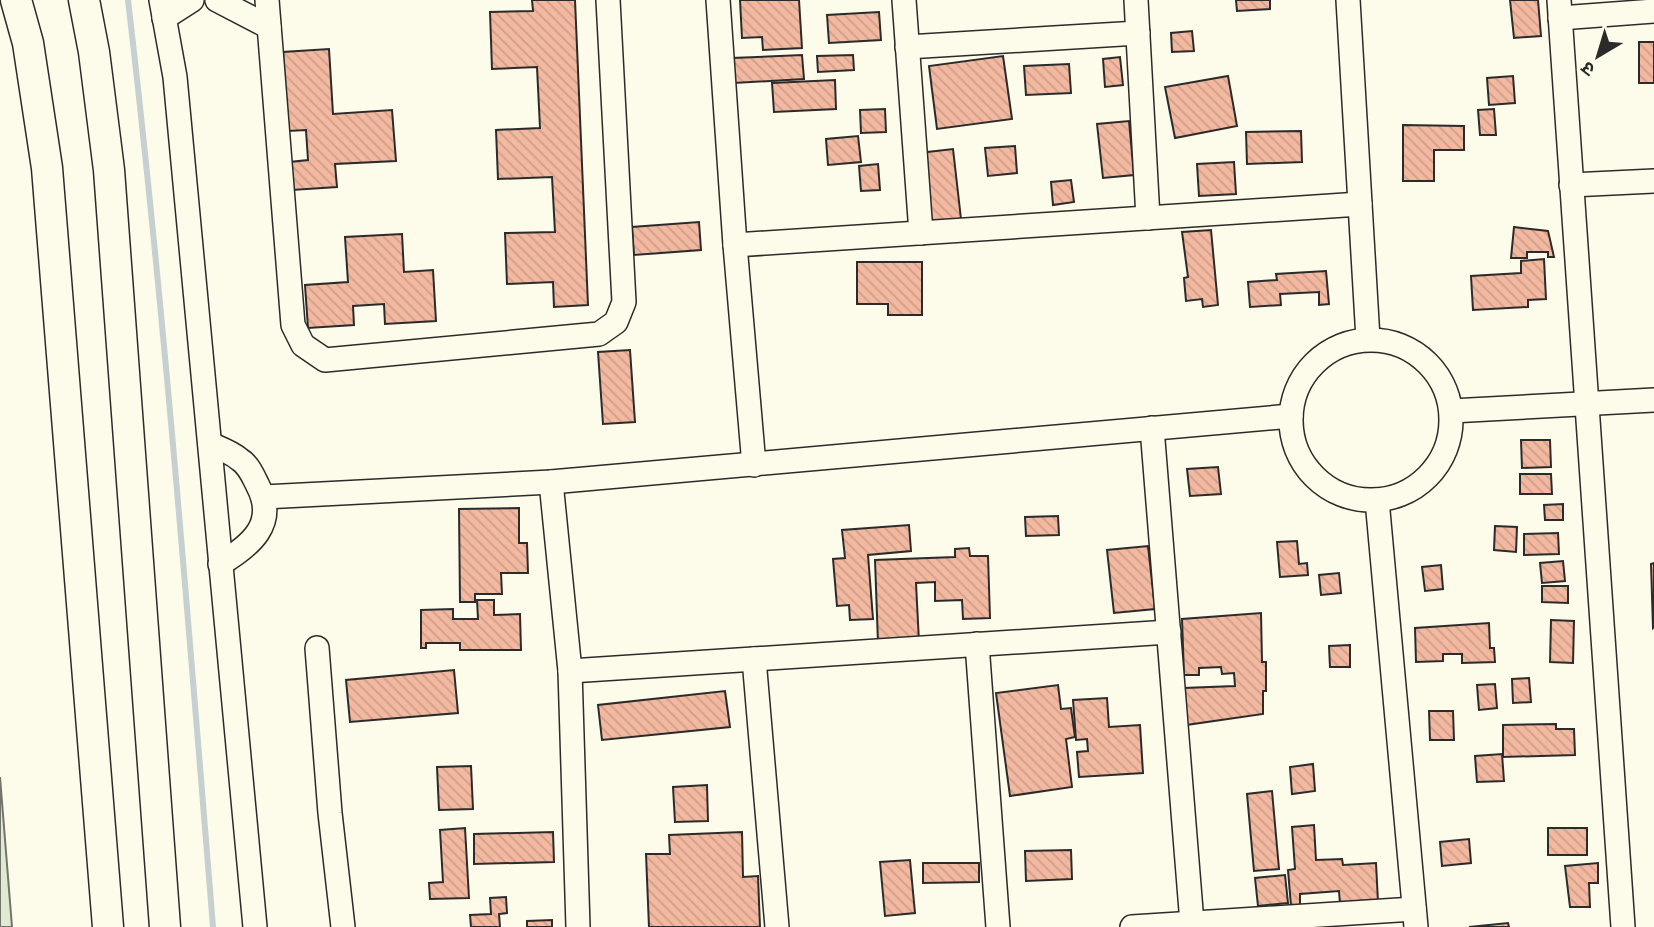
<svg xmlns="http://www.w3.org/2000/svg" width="1654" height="927" font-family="Merriweather,'Noto Sans Devanagari',serif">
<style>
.grass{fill:#deebd1;stroke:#74746e;stroke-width:2}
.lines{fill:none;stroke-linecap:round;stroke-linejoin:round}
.stream{stroke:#c7d0d0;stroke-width:6}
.building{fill:url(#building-back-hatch);stroke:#2b2b2b;stroke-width:2}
.minor-casing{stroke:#2b2b2b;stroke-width:26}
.major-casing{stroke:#2b2b2b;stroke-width:33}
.minor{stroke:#fdfbea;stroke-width:23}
.major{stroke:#fdfbea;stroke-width:30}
</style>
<defs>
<pattern id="building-back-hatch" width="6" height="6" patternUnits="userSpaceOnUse" patternTransform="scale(1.75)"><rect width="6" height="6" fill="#f2b8a0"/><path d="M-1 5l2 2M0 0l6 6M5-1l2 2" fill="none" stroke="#d09e8a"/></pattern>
</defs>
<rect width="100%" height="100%" fill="#fdfbea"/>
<polygon class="grass" points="0,777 12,927 0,927"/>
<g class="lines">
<path class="stream" d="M 128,0 C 164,308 188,618 213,927"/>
</g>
<g class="building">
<polygon points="532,0 575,0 588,305 554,307 553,282 507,284 505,233 555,232 552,177 498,179 496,130 540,128 537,67 492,69 490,12 533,11"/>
<polygon points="740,0 799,0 802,48 763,50 762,37 742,38"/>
<polygon points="1236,0 1270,0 1270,9 1237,11"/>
<polygon points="1510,0 1538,0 1541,36 1514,38"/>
<polygon points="879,12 881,40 829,43 827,15"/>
<polygon points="1192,31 1194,51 1172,52 1171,33"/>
<rect x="1639" y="42" width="15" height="41"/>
<polygon points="329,49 333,114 392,110 396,161 335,164 337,187 292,190 290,162 308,160 306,130 288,131 283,52"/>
<polygon points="802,55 804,79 734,83 732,58"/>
<polygon points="853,55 854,70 818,72 817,56"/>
<polygon points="1003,56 1012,119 937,129 929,66"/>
<polygon points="1120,57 1123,85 1105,87 1103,59"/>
<polygon points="1069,64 1071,93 1026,95 1024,66"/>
<polygon points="1228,76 1237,126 1175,138 1165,87"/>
<polygon points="1513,76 1515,103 1489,105 1487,78"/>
<polygon points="835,80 836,109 774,112 772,83"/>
<polygon points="885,109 886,132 861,133 860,110"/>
<polygon points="1494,109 1496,135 1480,135 1478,110"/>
<polygon points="1129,121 1134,175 1103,178 1097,124"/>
<polygon points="1403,125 1464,126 1464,150 1434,150 1434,181 1403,181"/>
<polygon points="1301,131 1302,162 1247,164 1246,132"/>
<polygon points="858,136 861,162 828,165 826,139"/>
<polygon points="1015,146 1017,173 988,176 985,148"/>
<polygon points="953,149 961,219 927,223 919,153"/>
<polygon points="1234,162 1236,194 1199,196 1197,164"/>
<polygon points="878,164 880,190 861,191 859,166"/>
<polygon points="1071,180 1074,202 1053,205 1051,182"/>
<polygon points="699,222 701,250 634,255 632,227"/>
<polygon points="1514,227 1548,231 1554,257 1548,257 1548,252 1527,252 1527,258 1511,258"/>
<polygon points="1211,230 1218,305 1203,307 1202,299 1186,301 1184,278 1188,277 1182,232"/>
<polygon points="402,234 404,272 433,270 436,321 385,324 384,304 353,306 354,325 308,328 305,285 348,282 345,237"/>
<polygon points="1544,259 1546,299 1528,300 1528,307 1473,310 1471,276 1521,273 1521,261"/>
<polygon points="857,262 922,262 922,315 888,315 888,304 857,304"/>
<polygon points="1326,271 1329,304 1319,305 1319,292 1280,294 1281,305 1250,307 1248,282 1277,280 1276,274"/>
<polygon points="630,350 635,422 603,424 598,352"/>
<polygon points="1521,440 1550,440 1551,467 1522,468"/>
<polygon points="1218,467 1221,494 1190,496 1187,469"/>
<polygon points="1520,474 1551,474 1552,494 1520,494"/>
<polygon points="1563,504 1563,520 1545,520 1544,505"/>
<polygon points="519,508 519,543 527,543 528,573 501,573 502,594 475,594 475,602 460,602 459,509"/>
<polygon points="1058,516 1059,535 1026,536 1025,517"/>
<polygon points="909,525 911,551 868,555 873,619 850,620 849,605 837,606 833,559 845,558 842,530"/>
<polygon points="1495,526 1517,527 1516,552 1494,550"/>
<polygon points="1558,533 1559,554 1524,555 1524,534"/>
<polygon points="1297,541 1299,564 1307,563 1308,575 1280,577 1277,542"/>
<polygon points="1148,546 1155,609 1114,613 1107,550"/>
<polygon points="969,548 970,556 988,556 990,618 963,619 962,600 935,601 935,582 916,583 919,642 878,643 875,560 955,557 955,549"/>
<polygon points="1563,561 1565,581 1542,583 1540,563"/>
<polygon points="1654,563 1654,627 1653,628 1651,564"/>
<polygon points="1441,565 1443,589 1425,591 1422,567"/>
<polygon points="1339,573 1341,593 1321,595 1319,575"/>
<polygon points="1542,586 1568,586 1568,603 1542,602"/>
<polygon points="477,600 494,600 494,615 520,614 521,650 460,650 460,643 426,643 426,648 421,648 421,610 453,609 453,619 478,619"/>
<polygon points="1261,613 1262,662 1266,662 1266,691 1263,691 1263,714 1186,725 1184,688 1235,686 1234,673 1222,674 1221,667 1199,668 1199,675 1184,675 1182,619"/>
<polygon points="1551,620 1574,621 1573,663 1550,662"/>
<polygon points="1489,623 1490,648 1494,648 1495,662 1462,663 1462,654 1443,654 1443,661 1416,662 1415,628"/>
<polygon points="1350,645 1350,667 1330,667 1329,646"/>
<polygon points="454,670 458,713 350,722 346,680"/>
<polygon points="1529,678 1531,702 1513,703 1512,679"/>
<polygon points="1495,684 1497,708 1479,710 1477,685"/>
<polygon points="1058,685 1061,709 1071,708 1075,737 1066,739 1072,787 1010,796 996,693"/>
<polygon points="725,691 730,727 602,740 598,705"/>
<polygon points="1107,698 1109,727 1140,725 1143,773 1079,777 1077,752 1088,751 1087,739 1076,740 1073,700"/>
<polygon points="1429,711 1453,711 1454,740 1430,740"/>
<polygon points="1556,724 1556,729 1574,729 1575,755 1503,757 1503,725"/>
<polygon points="1502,754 1504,781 1477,782 1475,756"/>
<polygon points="1313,764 1315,791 1292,794 1290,767"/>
<polygon points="471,766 473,809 439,810 437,767"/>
<polygon points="707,785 708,821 675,822 673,787"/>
<polygon points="1272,791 1279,869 1254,871 1247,794"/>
<polygon points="1314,825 1316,860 1342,859 1343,865 1376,863 1378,902 1340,904 1339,891 1300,894 1300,905 1291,906 1288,870 1295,869 1292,827"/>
<polygon points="465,828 469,898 430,899 429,883 443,882 440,830"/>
<rect x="1548" y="828" width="39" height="27"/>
<polygon points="553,832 554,862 474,864 474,834"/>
<polygon points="742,832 743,877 758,876 760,927 649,927 646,854 670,854 669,835"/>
<polygon points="1469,839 1471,863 1442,866 1440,842"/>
<polygon points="1071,850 1072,879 1026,881 1025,851"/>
<polygon points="910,860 915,913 885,916 880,862"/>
<polygon points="923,863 979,863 979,882 923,883"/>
<polygon points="1598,863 1598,883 1589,883 1590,907 1570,907 1565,866"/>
<polygon points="1285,875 1288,903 1258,906 1255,878"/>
<polygon points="506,897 507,913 499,914 500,927 471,927 470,915 491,914 490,898"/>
<polygon points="552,920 552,927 527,927 527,921"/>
<polygon points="1508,923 1509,927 1469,927"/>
</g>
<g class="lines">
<defs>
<g id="minor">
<polyline points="161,0 175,77 255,927"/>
<polyline points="217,0 269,27"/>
<polyline points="267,0 293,325 303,345 325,360 599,334 616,322 624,302 608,0"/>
<polyline points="718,0 735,245 754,465"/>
<polyline points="904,0 921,233"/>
<polyline points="1136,0 1148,218"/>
<polyline points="1348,0 1368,339"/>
<polyline points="1559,0 1623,927"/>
<polyline points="164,18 192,0"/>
<polyline points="1560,18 1654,11"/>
<polyline points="907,47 1138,33"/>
<polyline points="1571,185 1654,181"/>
<polyline points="735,245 1360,204"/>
<circle cx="1371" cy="420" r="80"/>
<polyline points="1451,411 1654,400"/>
<polyline points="1152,428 1192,923"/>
<path d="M 210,444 C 219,448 231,452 239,459 C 249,465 253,476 258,486 C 278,524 250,546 220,564"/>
<polyline points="551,482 570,671 578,927"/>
<polyline points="264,497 551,482 1291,416"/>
<polyline points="1377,500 1416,927"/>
<polyline points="977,644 998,927"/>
<polyline points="317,648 330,813 343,927"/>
<polyline points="754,659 777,927"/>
<polyline points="570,671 1169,632"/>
<polyline points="1132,927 1414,909"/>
</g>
<g id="major">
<polyline points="16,0 28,43 47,168 108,927"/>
<polyline points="84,0 94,52 109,170 165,927"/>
</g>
</defs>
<use href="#minor" class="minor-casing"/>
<use href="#major" class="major-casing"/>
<use href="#minor" class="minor"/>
<use href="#major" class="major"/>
</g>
<g transform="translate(1598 56) rotate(218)" stroke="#fdfbea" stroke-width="5" paint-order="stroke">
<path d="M0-5L12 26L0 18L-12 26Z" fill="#2b2b2b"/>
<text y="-10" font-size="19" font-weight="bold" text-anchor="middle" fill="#2b2b2b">उ</text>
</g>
</svg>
